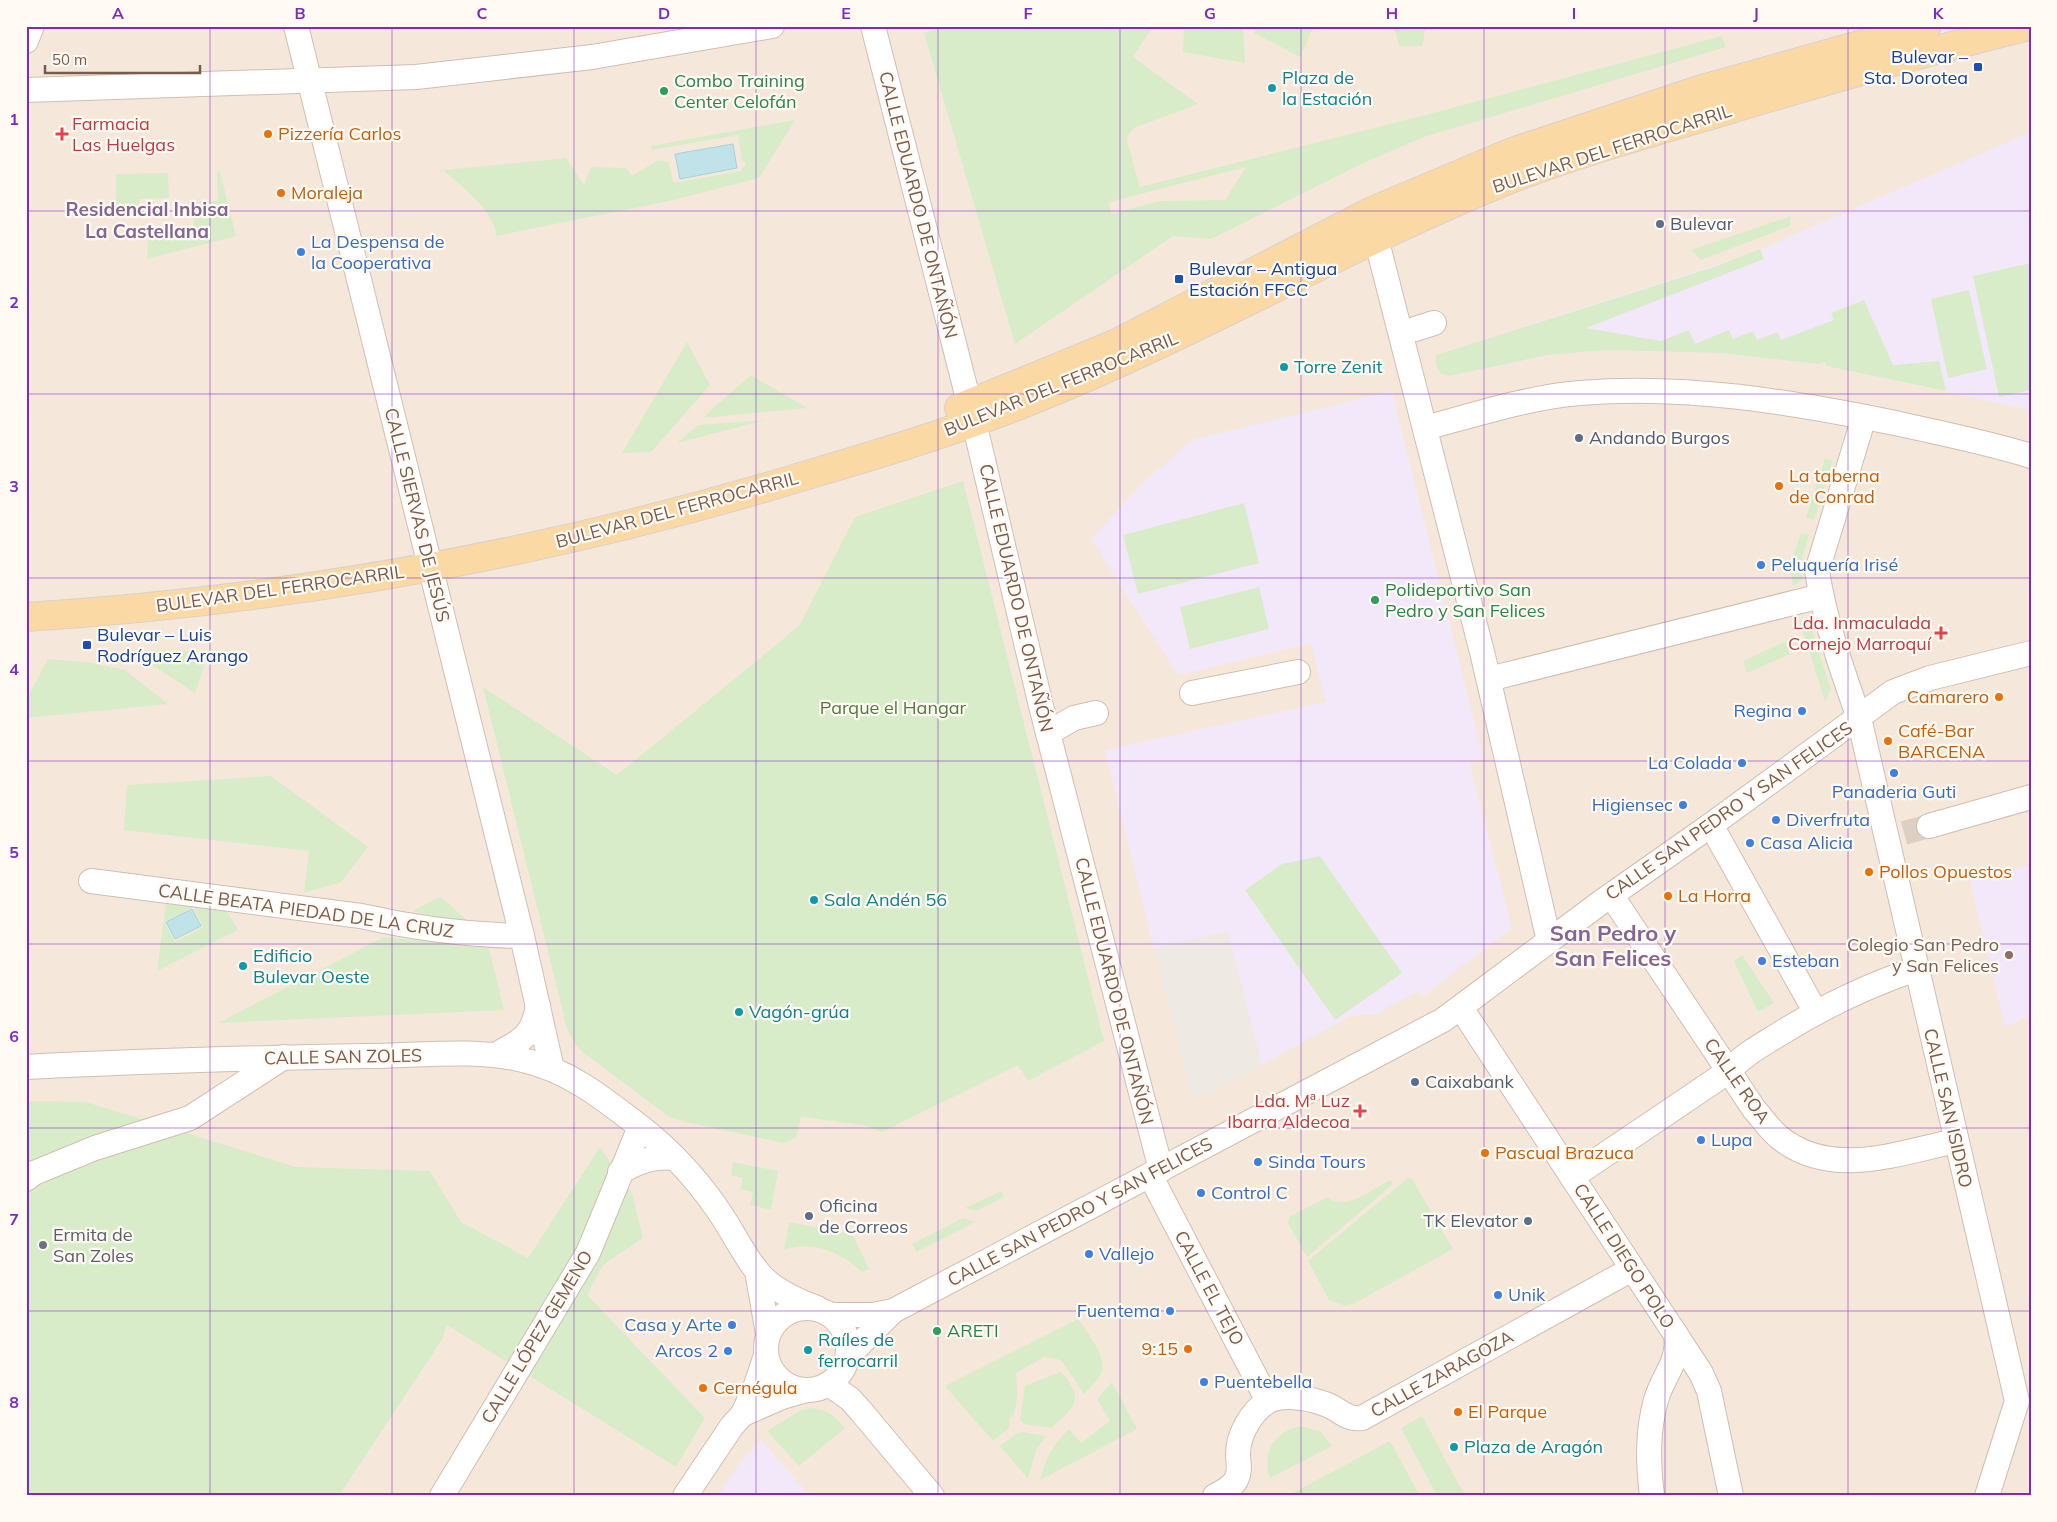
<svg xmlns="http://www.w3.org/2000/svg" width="2057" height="1522" font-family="Mulish,sans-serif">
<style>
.residential{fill:#f5e8da}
.industrial{fill:#efe9e4}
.education{fill:#f3e8fa}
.green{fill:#d8ecc9;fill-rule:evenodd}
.water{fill:#bfe3e8;stroke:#a5d3da}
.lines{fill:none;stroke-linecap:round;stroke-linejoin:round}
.minor-tunnel{stroke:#dcd0c4;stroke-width:24;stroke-dasharray:24 12;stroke-linecap:butt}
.minor-casing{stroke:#d1beb0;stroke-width:26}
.major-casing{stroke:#dad1cd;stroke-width:30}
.minor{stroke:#fff;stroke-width:24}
.major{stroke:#fbd9a5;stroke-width:28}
.grid{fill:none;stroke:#7b2cbf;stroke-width:1;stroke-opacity:0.55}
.transit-dot{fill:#1a4fb4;stroke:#fffaf3;stroke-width:2}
.culture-dot{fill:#0f9aa8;stroke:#fffaf3;stroke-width:2}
.leisure-dot{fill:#2e9e5b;stroke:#fffaf3;stroke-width:2}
.health-dot{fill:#e0444e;stroke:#fffaf3;stroke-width:2}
.food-dot{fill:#e8710a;stroke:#fffaf3;stroke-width:2}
.service-dot{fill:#5c6f8a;stroke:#fffaf3;stroke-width:2}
.shop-dot{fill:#3f7fe0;stroke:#fffaf3;stroke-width:2}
.education-dot{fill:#8d6e63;stroke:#fffaf3;stroke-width:2}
.worship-dot{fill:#6b7280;stroke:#fffaf3;stroke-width:2}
.labels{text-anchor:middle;stroke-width:4.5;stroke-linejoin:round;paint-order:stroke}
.transit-label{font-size:18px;fill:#164399;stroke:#fffaf3;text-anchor:start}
.culture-label{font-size:18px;fill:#0d838f;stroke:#fffaf3;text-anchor:start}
.leisure-label{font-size:18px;fill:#27864d;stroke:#fffaf3;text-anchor:start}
.health-label{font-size:18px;fill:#be3a42;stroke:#fffaf3;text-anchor:end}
.food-label{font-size:18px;fill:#c56008;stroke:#fffaf3;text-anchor:start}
.street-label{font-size:18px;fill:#7a5c4d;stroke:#fffaf3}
.service-label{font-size:18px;fill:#4e5e75;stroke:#fffaf3;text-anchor:start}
.shop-label{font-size:18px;fill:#366cbe;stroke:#fffaf3;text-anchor:start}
.park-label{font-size:18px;fill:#537a41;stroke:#fffaf3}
.education-label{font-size:18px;fill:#785e54;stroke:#fffaf3;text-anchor:end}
.worship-label{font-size:18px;fill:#5b616d;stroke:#fffaf3;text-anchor:start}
.neighbourhood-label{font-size:19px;font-weight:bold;fill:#846695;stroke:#fffaf3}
.district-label{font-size:22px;font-weight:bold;fill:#846695;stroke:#fffaf3}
.neatline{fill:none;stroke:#7b2cbf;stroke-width:2}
.grid-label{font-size:16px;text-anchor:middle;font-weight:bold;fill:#7b2cbf}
</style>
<rect width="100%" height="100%" fill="#fdf6ec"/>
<polygon class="residential" points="26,26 2031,26 2031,1496 339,1496 442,1340 26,1344"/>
<polygon class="industrial" points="1228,930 1262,1065 1193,1102 1154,948"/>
<g class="education">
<polygon points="2031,132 2031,410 1826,366 1825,362 1818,364 1721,353 1606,350 1548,355 1449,376 1441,374 1436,365 1436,355 1747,255"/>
<polygon points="1392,391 1483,758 1469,762 1512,928 1423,996 1418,991 1376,1014 1350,1016 1262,1065 1228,931 1154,948 1105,750 1326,702 1311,643 1178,675 1091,539 1141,485 1192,440"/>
<polygon points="2031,865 2031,1016 2005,1026 1970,881"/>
<polygon points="761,1440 810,1496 718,1496 739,1464"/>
</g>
<g class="green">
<path d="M 949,26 L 1153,26 L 1133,57 L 1198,104 L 1134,128 L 1128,135 L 1127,141 L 1140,187 L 1418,117 L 1722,36 L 1726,47 L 1424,137 L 1361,164 L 1211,239 L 1173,236 L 1015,344 L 924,33 ZM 1246,167 L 1225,200 L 1160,201 L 1111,214 L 1109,202 Z"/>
<polygon points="1184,26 1243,26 1245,63 1183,52"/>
<polygon points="1256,26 1314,26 1300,57 1254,33"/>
<polygon points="1389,26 1426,26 1422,46 1399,46 1396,32"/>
<path d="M 795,120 L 759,178 L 669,201 L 496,236 C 497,213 459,184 443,170 L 566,158 L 584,185 L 591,167 L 626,168 L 632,176 L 658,160 L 669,162 L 673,183 L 741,171 L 746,163 L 742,161 L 738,135 L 652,150 L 651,146 Z"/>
<polygon points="217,171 220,172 236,236 147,259 148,236 194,233 193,202 218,201"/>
<polygon points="168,173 169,198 139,199 139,210 116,210 116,174"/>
<polygon points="1791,216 1790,226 1701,260 1691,250"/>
<polygon points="1760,249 1764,259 1586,328 1661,341 1689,330 1695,344 1729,330 1733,339 1753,331 1757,340 1778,332 1781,340 1834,320 1831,313 1864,300 1893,365 1939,361 1946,391 1826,366 1825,362 1818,364 1721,353 1606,350 1548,355 1449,376 1441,374 1436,365 1436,355 1717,266"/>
<polygon points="2031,263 2031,390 1999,397 1973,276"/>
<polygon points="1969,290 1987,369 1948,378 1931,299"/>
<polygon points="687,342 710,385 651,452 622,453"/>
<polygon points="751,375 807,408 702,418"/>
<polygon points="766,420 677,443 698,425"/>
<polygon points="1825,458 1833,461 1814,520 1806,518"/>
<polygon points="963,481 1104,1041 1028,1081 1018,1065 882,1132 863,1125 801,1117 796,1137 784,1143 681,1121 668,1116 584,1053 575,1044 567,1029 483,687 617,775 799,626 855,517"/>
<polygon points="1244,503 1259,563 1138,594 1123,535"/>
<polygon points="1801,533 1809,535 1800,566 1802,580 1793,586 1790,565"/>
<polygon points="1259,587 1269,629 1190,649 1180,607"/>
<polygon points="1800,622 1810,623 1831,690 1825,702"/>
<polygon points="1786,641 1790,654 1747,673 1743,661"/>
<polygon points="129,650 209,651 195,693"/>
<polygon points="48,659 87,662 125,670 168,704 26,718 26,700"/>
<polygon points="271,776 368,847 341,882 304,893 309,851 124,830 127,785"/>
<polygon points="1320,856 1402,973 1335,1020 1245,890 1282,864"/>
<polygon points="440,897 475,927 413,911"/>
<path d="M 166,903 L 227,911 L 238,930 L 157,971 ZM 193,907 L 203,927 L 175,942 L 164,922 Z"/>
<polygon points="384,937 489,948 504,1010 218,1023"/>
<polygon points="1742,955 1774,1003 1758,1012 1734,961"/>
<polygon points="26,1101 86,1102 296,1167 430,1171 461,1222 528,1258 600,1147 632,1193 643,1238 603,1265 587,1295 705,1418 676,1467 447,1325 442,1340 339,1496 26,1496"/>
<polygon points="733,1162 778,1171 771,1210 750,1205 753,1192 740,1189 743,1178 731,1175"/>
<polygon points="1408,1178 1412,1179 1453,1249 1355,1303 1346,1306 1329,1300 1308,1261"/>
<path d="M 1390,1180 L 1393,1184 L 1307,1257 L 1288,1223 L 1289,1217 L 1328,1197 C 1344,1213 1374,1188 1390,1180 Z"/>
<polygon points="1001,1191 1004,1197 976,1211 965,1208"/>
<polygon points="963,1218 975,1222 917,1252 912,1244"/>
<path d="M 789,1222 L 852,1234 L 869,1269 L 862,1272 C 842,1252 812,1240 784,1250 Z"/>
<path d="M 1078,1319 C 1087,1333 1111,1360 1100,1376 C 1096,1382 1089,1388 1084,1394 L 1061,1360 L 1044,1357 L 1016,1373 C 1017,1386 1020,1411 1009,1420 L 1009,1428 L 993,1441 L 945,1386 Z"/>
<path d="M 1060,1372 C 1066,1375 1068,1381 1072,1387 C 1083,1405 1064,1415 1051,1428 L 1024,1424 L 1020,1419 L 1025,1386 Z"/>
<path d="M 1112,1382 L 1137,1429 L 1040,1480 C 1045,1459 1053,1444 1069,1429 L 1081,1443 L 1110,1421 L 1097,1399 Z"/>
<path d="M 811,1408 C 827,1409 835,1416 845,1428 L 799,1466 L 767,1431 L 799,1411 Z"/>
<polygon points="1422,1416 1465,1496 1437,1496 1401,1428"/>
<path d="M 1302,1426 L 1321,1432 L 1332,1446 L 1270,1478 C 1261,1452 1275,1430 1302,1426 Z"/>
<polygon points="1023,1432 1046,1436 1036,1450 1028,1479 1000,1446 1017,1433"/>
<polygon points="1390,1441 1420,1496 1287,1496"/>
</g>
<g class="water">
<polygon points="733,144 737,168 680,179 675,154"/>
<polygon points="192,909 201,926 175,939 166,922"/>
</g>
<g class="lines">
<polyline class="minor-tunnel" points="1904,833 1929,826"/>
<defs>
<g id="minor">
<polyline points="296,26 522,936 552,1069"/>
<polyline points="873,26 974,422 1041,706 1161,1170"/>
<polyline points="26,41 32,26"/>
<polyline points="26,90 416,77 592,57 772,26"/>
<polyline points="1376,238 1483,656 1549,941"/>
<polyline points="1415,329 1434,323"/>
<path d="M 1864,417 L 1817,571 C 1825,622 1842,670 1859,718 L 2017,1401 L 1987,1496"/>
<path d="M 1425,428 C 1474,415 1529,397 1580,393 C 1685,384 1792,402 1895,423 C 1940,433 1986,442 2031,456"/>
<polyline points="1489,679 1821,596"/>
<polyline points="1192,693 1298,672"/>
<polyline points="1048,733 1074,718 1096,713"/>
<polyline points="1711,825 1815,1011"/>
<polyline points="1929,826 2031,797"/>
<path d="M 91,881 L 361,916 C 414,928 467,935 522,936"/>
<path d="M 1611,895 L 1754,1109 C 1762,1118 1770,1130 1780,1138 C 1832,1179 1898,1153 1956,1141"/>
<polyline points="1461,1008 1701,1373 1709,1391 1731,1496"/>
<path d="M 495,1055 C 521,1041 533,1037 538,1005"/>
<path d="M 26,1067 C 140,1061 253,1058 367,1056 C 416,1056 475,1048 523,1060 C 568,1070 603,1098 639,1126 C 669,1149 696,1178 718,1210 C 732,1230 742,1252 757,1271 C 771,1289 795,1300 817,1308"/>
<path d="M 620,1172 C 639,1161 653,1156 675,1158"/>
<polyline points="1150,1175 1268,1401"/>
<path d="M 1572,1177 L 1729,1071 C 1743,1055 1760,1046 1778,1035 C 1822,1007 1867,986 1916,969"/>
<polyline points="26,1179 34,1173 95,1148 190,1118 284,1057"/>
<polyline points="757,1271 768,1334"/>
<circle cx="807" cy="1349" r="41"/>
<polyline points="831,1315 873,1315 893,1311 1443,1020 1600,903 1711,825 1893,692 1930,678 2031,653"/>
<polyline points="848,1356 893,1311"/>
<polyline points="829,1384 850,1399 860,1410 932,1496"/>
<polyline points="743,1414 782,1397 807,1390"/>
<polyline points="442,1496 588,1253 640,1127"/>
<polyline points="685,1496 732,1426 743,1414 756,1385 766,1355"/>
<path d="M 1215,1496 C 1223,1492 1231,1488 1236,1480 C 1241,1471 1238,1463 1238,1454 C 1238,1435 1251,1412 1267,1402 C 1283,1392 1314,1399 1330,1406 C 1342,1412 1348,1420 1362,1418 L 1632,1269"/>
<path d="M 1652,1496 C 1648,1463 1647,1432 1656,1400 C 1663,1375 1680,1362 1676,1335"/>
</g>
<g id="major">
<polyline points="959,408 1115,344 1370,212 1512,152 1699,90 1927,26"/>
<path d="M 26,617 C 294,600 557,552 814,473 C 878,454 942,435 1004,411 C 1176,346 1334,251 1503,182 C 1575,153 1650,133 1724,111 C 1825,81 1927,51 2029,26"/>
</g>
</defs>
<use href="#minor" class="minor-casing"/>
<use href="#major" class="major-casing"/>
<use href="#minor" class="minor"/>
<use href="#major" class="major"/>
</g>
<path class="grid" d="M 210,26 L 210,1496M 392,26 L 392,1496M 574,26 L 574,1496M 756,26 L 756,1496M 938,26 L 938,1496M 1120,26 L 1120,1496M 1301,26 L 1301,1496M 1484,26 L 1484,1496M 1665,26 L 1665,1496M 1848,26 L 1848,1496M 26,211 L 2031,211M 26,394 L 2031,394M 26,578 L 2031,578M 26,761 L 2031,761M 26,944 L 2031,944M 26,1128 L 2031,1128M 26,1311 L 2031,1311"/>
<g class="transit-dot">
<rect x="1973" y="62" width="10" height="10" rx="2.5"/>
<rect x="1174" y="274" width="10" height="10" rx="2.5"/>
<rect x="82" y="640" width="10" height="10" rx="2.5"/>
</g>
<g class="culture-dot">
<circle cx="1272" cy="88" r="5"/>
<circle cx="1284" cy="367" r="5"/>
<circle cx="814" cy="900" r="5"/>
<circle cx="243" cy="966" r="5"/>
<circle cx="739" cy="1012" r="5"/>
<circle cx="808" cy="1350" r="5"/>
<circle cx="1454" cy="1447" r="5"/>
</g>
<g class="leisure-dot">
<circle cx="664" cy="91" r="5"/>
<circle cx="1375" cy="600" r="5"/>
<circle cx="937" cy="1331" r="5"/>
</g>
<g class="health-dot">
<path d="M59.5 126.5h5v5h5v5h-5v5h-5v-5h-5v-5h5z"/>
<path d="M1938.5 625.5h5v5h5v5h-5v5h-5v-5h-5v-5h5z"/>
<path d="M1357.5 1103.5h5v5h5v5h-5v5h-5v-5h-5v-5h5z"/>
</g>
<g class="food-dot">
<circle cx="268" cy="134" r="5"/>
<circle cx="281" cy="193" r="5"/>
<circle cx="1779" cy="486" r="5"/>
<circle cx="1999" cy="697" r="5"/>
<circle cx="1888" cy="741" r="5"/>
<circle cx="1869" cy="872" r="5"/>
<circle cx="1668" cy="896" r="5"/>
<circle cx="1485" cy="1153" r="5"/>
<circle cx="1188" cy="1349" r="5"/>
<circle cx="703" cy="1388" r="5"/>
<circle cx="1458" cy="1412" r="5"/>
</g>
<g class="service-dot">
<circle cx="1660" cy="224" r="5"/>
<circle cx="1579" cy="438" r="5"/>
<circle cx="1415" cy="1082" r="5"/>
<circle cx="809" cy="1216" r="5"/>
<circle cx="1528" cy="1221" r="5"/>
</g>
<g class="shop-dot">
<circle cx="301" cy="252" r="5"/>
<circle cx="1761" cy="565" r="5"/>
<circle cx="1802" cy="711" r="5"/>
<circle cx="1742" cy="763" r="5"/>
<circle cx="1894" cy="773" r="5"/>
<circle cx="1683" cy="805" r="5"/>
<circle cx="1776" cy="820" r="5"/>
<circle cx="1750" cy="843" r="5"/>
<circle cx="1762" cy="961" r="5"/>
<circle cx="1701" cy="1140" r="5"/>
<circle cx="1258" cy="1162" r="5"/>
<circle cx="1201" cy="1193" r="5"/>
<circle cx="1089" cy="1254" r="5"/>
<circle cx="1498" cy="1295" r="5"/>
<circle cx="1170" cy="1311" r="5"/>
<circle cx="732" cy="1325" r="5"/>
<circle cx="728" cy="1351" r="5"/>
<circle cx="1204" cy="1382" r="5"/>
</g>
<circle class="education-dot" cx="2009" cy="955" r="5"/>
<circle class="worship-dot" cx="43" cy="1245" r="5"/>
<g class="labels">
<g class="transit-label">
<text x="1968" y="63" text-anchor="end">Bulevar –<tspan x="1968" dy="21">Sta. Dorotea</tspan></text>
<text x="1189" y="275">Bulevar – Antigua<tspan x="1189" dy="21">Estación FFCC</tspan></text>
<text x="97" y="641">Bulevar – Luis<tspan x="97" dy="21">Rodríguez Arango</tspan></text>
</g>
<g class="culture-label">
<text x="1282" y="84">Plaza de<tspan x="1282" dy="21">la Estación</tspan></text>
<text x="1294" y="373">Torre Zenit</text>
<text x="824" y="906">Sala Andén 56</text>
<text x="253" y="962">Edificio<tspan x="253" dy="21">Bulevar Oeste</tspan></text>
<text x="749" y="1018">Vagón-grúa</text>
<text x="818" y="1346">Raíles de<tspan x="818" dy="21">ferrocarril</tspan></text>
<text x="1464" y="1453">Plaza de Aragón</text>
</g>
<g class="leisure-label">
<text x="674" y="87">Combo Training<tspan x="674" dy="21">Center Celofán</tspan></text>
<text x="1385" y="596">Polideportivo San<tspan x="1385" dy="21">Pedro y San Felices</tspan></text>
<text x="947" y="1337">ARETI</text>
</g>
<g class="health-label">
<text x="72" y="130" text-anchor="start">Farmacia<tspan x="72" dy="21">Las Huelgas</tspan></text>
<text x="1931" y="629">Lda. Inmaculada<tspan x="1931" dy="21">Cornejo Marroquí</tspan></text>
<text x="1350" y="1107">Lda. Mª Luz<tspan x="1350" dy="21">Ibarra Aldecoa</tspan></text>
</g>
<g class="food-label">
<text x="278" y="140">Pizzería Carlos</text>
<text x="291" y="199">Moraleja</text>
<text x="1789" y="482">La taberna<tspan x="1789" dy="21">de Conrad</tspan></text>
<text x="1989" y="703" text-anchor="end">Camarero</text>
<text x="1898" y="737">Café-Bar<tspan x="1898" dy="21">BARCENA</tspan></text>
<text x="1879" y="878">Pollos Opuestos</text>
<text x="1678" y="902">La Horra</text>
<text x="1495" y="1159">Pascual Brazuca</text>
<text x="1178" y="1355" text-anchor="end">9:15</text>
<text x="713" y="1394">Cernégula</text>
<text x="1468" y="1418">El Parque</text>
</g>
<g class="street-label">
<text transform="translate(1612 149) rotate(-18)" y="6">BULEVAR DEL FERROCARRIL</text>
<text transform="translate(918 205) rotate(76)" y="6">CALLE EDUARDO DE ONTAÑÓN</text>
<text transform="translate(1061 384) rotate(-22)" y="6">BULEVAR DEL FERROCARRIL</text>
<text transform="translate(677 510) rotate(-15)" y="6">BULEVAR DEL FERROCARRIL</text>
<text transform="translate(417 515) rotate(76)" y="6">CALLE SIERVAS DE JESÚS</text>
<text transform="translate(280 589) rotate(-8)" y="6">BULEVAR DEL FERROCARRIL</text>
<text transform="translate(1016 598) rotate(77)" y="6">CALLE EDUARDO DE ONTAÑÓN</text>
<text transform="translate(1729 811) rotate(-35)" y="6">CALLE SAN PEDRO Y SAN FELICES</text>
<text transform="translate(306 911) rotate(8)" y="6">CALLE BEATA PIEDAD DE LA CRUZ</text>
<text transform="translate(1114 991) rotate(76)" y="6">CALLE EDUARDO DE ONTAÑÓN</text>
<text transform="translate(343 1057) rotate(-1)" y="6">CALLE SAN ZOLES</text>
<text transform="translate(1737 1081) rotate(55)" y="6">CALLE ROA</text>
<text transform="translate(1948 1108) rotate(77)" y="6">CALLE SAN ISIDRO</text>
<text transform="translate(1080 1212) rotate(-28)" y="6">CALLE SAN PEDRO Y SAN FELICES</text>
<text transform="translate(1624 1256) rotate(57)" y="6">CALLE DIEGO POLO</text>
<text transform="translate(1209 1288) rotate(62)" y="6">CALLE EL TEJO</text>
<text transform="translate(537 1337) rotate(-59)" y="6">CALLE LÓPEZ GEMENO</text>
<text transform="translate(1442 1374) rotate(-29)" y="6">CALLE ZARAGOZA</text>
</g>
<g class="service-label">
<text x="1670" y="230">Bulevar</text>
<text x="1589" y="444">Andando Burgos</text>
<text x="1425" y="1088">Caixabank</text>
<text x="819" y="1212">Oficina<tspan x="819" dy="21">de Correos</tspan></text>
<text x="1518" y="1227" text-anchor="end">TK Elevator</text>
</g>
<g class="shop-label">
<text x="311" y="248">La Despensa de<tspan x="311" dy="21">la Cooperativa</tspan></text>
<text x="1771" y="571">Peluquería Irisé</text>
<text x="1792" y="717" text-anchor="end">Regina</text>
<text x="1732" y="769" text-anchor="end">La Colada</text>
<text x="1894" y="798" text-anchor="middle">Panaderia Guti</text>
<text x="1673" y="811" text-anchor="end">Higiensec</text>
<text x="1786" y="826">Diverfruta</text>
<text x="1760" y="849">Casa Alicia</text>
<text x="1772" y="967">Esteban</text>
<text x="1711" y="1146">Lupa</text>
<text x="1268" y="1168">Sinda Tours</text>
<text x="1211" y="1199">Control C</text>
<text x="1099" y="1260">Vallejo</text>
<text x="1508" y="1301">Unik</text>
<text x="1160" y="1317" text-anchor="end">Fuentema</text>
<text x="722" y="1331" text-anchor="end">Casa y Arte</text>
<text x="718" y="1357" text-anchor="end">Arcos 2</text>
<text x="1214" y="1388">Puentebella</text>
</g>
<g class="park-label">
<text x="893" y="714">Parque el Hangar</text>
</g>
<g class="education-label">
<text x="1999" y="951">Colegio San Pedro<tspan x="1999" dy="21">y San Felices</tspan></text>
</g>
<g class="worship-label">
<text x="53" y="1241">Ermita de<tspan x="53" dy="21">San Zoles</tspan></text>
</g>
<g class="neighbourhood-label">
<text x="147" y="216">Residencial Inbisa<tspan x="147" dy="22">La Castellana</tspan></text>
</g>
<g class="district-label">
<text x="1613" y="941">San Pedro y<tspan x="1613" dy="25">San Felices</tspan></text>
</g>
</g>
<rect width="2057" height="1522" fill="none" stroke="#fffaf3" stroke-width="55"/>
<path d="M45 65v8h155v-8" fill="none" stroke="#7a5c4d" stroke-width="2.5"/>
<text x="52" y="65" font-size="15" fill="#7a5c4d" stroke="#fffaf3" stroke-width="4" paint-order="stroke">50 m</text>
<rect x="28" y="28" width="2002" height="1466" class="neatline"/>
<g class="grid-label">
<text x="118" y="19">A</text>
<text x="300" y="19">B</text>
<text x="482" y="19">C</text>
<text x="664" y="19">D</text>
<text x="846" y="19">E</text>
<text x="1028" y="19">F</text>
<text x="1210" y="19">G</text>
<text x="1392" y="19">H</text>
<text x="1574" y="19">I</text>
<text x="1756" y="19">J</text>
<text x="1938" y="19">K</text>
<text x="14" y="125">1</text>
<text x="14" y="308">2</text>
<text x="14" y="492">3</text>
<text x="14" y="675">4</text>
<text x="14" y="858">5</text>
<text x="14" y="1042">6</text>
<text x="14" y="1225">7</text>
<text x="14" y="1408">8</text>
</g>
</svg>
